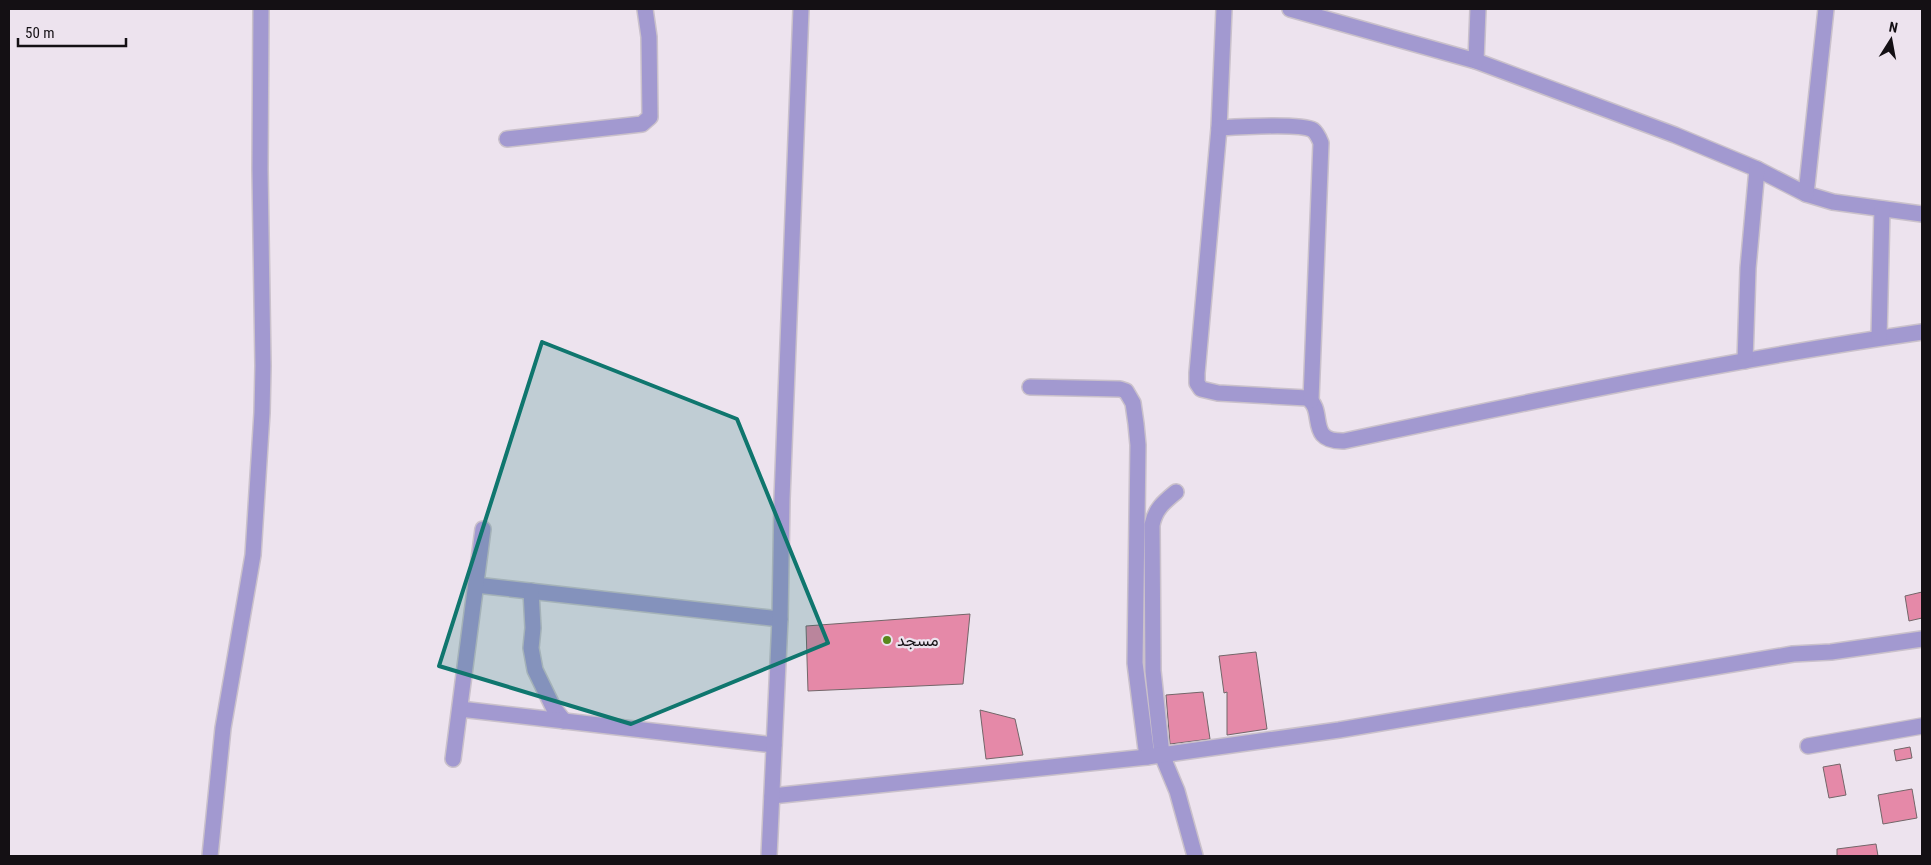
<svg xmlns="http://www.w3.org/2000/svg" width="1931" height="865" font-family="'Roboto Condensed',Vazirmatn,sans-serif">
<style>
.building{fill:#e589a8;stroke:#736669}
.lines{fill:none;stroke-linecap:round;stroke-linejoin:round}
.street-casing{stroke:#cac1cb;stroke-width:18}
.street{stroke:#a299d0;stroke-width:15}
.marked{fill:#0f766e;fill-opacity:0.2;stroke:#0f766e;stroke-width:4;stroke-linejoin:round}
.poi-dot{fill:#58881c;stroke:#ede3ee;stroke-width:2}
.labels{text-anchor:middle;stroke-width:4.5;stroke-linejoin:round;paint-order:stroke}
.poi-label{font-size:16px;fill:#141014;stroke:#ede3ee;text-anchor:start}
</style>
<rect width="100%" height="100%" fill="#ede3ee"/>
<g class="building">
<polygon points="1922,592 1922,618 1909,621 1905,596"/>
<polygon points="970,614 963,684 808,691 806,626"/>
<polygon points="1256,652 1267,729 1227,735 1227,692 1224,693 1219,656"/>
<polygon points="1203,692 1210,739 1170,744 1166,695"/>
<polygon points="980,710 1015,719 1023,755 986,759"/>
<polygon points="1910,747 1912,758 1896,761 1894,750"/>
<polygon points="1840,764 1846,795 1829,798 1823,767"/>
<polygon points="1912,789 1917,818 1883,824 1878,795"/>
<polygon points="1876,844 1878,856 1837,856 1837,849"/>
</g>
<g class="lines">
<defs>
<g id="street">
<path d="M 1224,9 L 1219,128 L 1197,373 L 1197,383 L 1201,389 L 1218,393 L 1307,398 C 1327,410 1305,442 1344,441 C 1536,400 1728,360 1922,332"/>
<polyline points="1290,9 1476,61 1675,135 1757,169 1806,194 1833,202 1922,214"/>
<polyline points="1476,61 1478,9"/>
<path d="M 1219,128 C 1236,127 1301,123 1313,130 C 1317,133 1319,138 1321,143 L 1311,400"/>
<polyline points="507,139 642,124 650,117 649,37 645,9"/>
<polyline points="1806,194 1826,9"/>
<polyline points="1879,338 1882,209"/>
<polyline points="1745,361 1748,268 1757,169"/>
<polyline points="1030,387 1120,389 1126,391 1133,403 1136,424 1138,445 1135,663 1147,757"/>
<path d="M 1176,492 C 1164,502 1155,509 1152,525 L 1153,671 L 1162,755 L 1177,791 L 1195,856"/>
<polyline points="476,585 780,619"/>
<polyline points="531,591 533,628 531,648 535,670 553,707 564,721"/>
<polyline points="460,709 774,745"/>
<polyline points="1808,746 1922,726"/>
<polyline points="453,759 483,529"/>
<polyline points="772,796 1147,757 1339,730 1793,654 1831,652 1922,639"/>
<polyline points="210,856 223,728 253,555 262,413 263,366 260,169 261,9"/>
<polyline points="769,856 780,619 782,499 801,9"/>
</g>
</defs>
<use href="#street" class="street-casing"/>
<use href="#street" class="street"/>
</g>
<path class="marked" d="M 542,342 L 737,419 L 828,643 L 631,724 L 439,666 Z"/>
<circle class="poi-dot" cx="887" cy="640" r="5"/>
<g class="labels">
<g class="poi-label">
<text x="897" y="646">مسجد</text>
</g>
</g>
<rect width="1931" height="865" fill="none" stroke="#141014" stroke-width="20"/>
<g transform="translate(1891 40) rotate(11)" stroke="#ede3ee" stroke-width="4" paint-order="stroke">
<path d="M0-4L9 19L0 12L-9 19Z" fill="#141014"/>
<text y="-8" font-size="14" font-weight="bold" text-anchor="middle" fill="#141014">N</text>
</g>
<path d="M18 38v8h108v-8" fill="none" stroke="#141014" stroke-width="2.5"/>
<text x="25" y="38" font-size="15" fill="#141014" stroke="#ede3ee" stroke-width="4" paint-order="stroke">50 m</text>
</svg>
